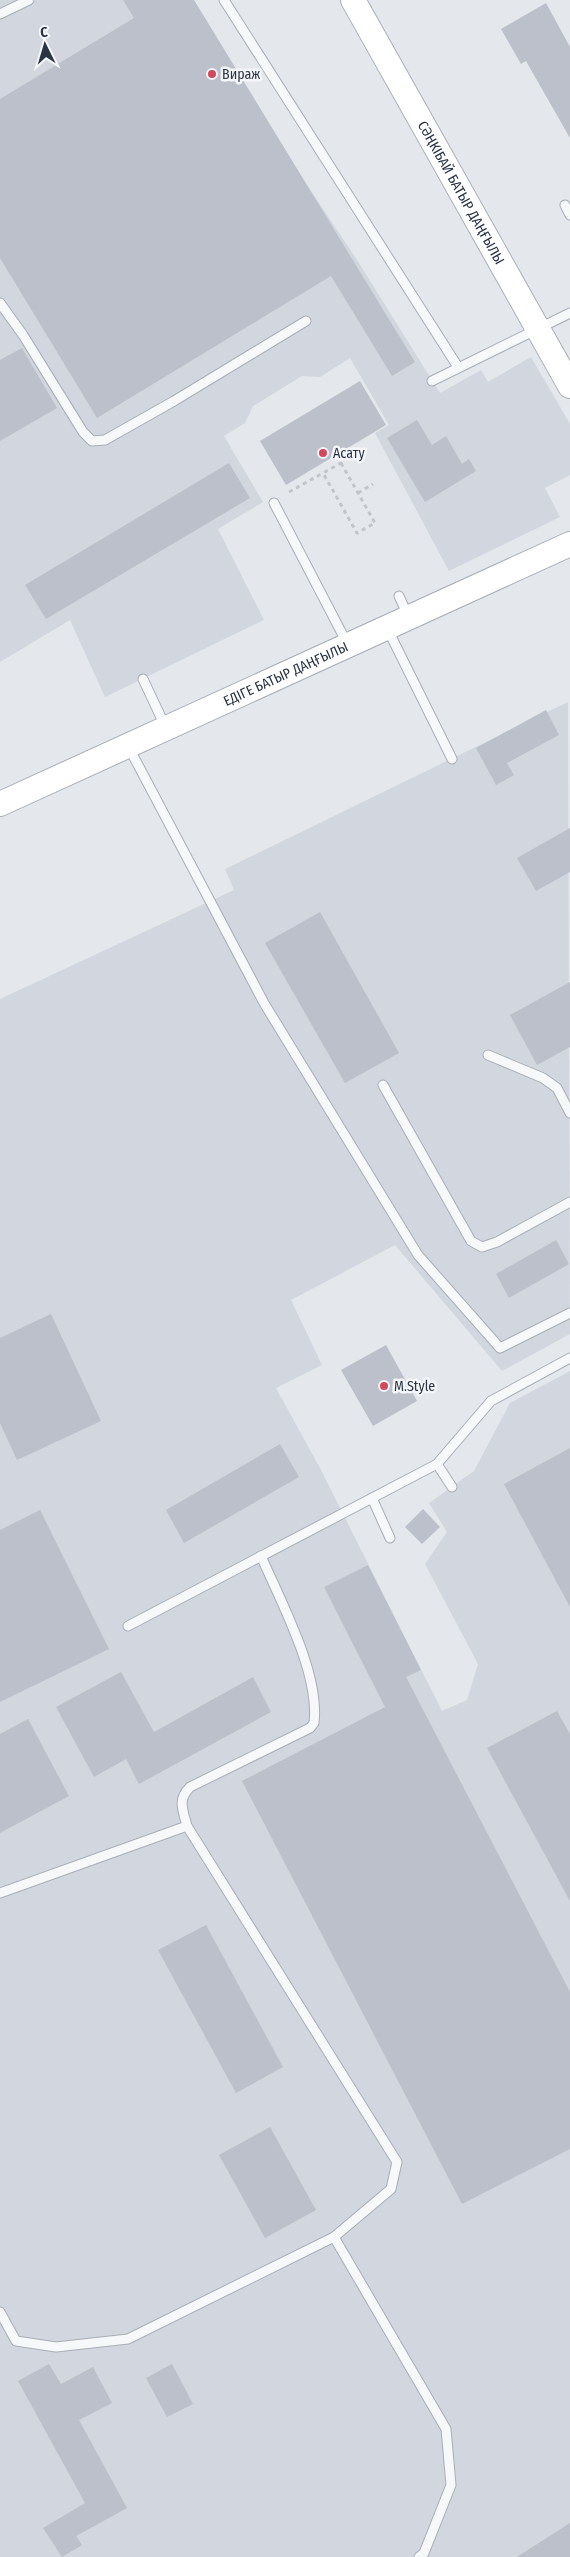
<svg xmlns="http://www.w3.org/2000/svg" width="570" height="2557" font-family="'Fira Sans Condensed',sans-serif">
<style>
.built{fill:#d2d6de}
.building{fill:#bbc0ca}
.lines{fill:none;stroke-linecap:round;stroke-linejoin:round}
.service-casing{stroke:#a9aeb7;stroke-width:11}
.secondary-casing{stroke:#a9aeb7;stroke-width:26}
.path{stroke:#c2c5cb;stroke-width:3;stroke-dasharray:4 4;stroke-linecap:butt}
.service{stroke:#f7f8fa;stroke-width:9}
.secondary{stroke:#fff;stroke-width:24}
.poi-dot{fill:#d1495b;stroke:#f4f6f9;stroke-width:2}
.labels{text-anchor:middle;stroke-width:5;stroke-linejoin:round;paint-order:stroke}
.poi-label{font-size:14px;fill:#2b3445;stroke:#f4f6f9;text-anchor:start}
.street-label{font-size:14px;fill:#2b3445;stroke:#f4f6f9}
</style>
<rect width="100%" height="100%" fill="#e4e7ec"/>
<g class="built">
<polygon points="0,0 184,0 357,260 440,393 481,370 488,382 531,357 570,424 570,475 545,488 560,517 449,571 375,433 389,425 350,358 320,377 302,376 253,406 245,423 224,436 263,502 218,529 264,620 105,697 70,620 0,662"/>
<polygon points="568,702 570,1334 502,1371 395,1245 291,1300 322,1365 276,1388 321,1470 442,1711 467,1700 478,1664 425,1564 447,1532 429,1503 474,1471 510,1403 570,1371 570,2557 0,2557 0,999 234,890 225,869"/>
</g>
<g class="building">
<polygon points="123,0 194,0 415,362 392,376 331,276 97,418 0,258 0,99 134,18"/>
<polygon points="546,3 570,47 570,138 526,61 521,64 501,29"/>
<polygon points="22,348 57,408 0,441 0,360"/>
<polygon points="360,381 386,425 286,485 260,441"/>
<polygon points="417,420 432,445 446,436 462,464 469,459 476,471 425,502 387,438"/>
<polygon points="229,463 250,498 46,619 25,585"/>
<polygon points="546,710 559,735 507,763 514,775 496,785 476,748"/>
<polygon points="570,828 570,872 536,891 517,858"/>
<polygon points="320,912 399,1053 345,1083 265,943"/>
<polygon points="570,982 570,1047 537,1065 510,1015"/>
<polygon points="556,1240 569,1264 509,1298 496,1274"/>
<polygon points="51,1314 101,1421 17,1460 0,1423 0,1338"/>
<polygon points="386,1345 417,1401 373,1426 341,1370"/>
<polygon points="280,1444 299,1477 184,1543 166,1510"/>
<polygon points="570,1448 570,1607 504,1484"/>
<polygon points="423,1509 440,1527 422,1544 405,1527"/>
<polygon points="40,1510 109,1649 0,1702 0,1530"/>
<polygon points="368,1565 421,1670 406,1677 570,1992 570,2149 462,2204 242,1781 385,1707 324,1587"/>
<polygon points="121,1672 154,1732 253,1677 271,1712 139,1784 126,1759 94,1777 56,1707"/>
<polygon points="557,1711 570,1734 570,1901 487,1748"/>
<polygon points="28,1719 69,1796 0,1833 0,1734"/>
<polygon points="206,1925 283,2067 236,2093 158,1950"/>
<polygon points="270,2127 316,2210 265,2238 219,2155"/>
<polygon points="49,2364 61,2384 93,2367 112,2403 79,2420 127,2508 76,2536 82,2545 62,2557 43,2528 85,2503 18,2381"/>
<polygon points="172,2364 193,2404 167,2417 146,2378"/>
<polygon points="570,2523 570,2557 517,2557"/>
</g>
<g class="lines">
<defs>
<g id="service">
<polyline points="224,0 458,367"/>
<polyline points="0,14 29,0"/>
<polyline points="565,205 570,215"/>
<polyline points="0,303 23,335 83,432 92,441 105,440 174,401 306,321"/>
<polyline points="432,381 570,313"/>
<polyline points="274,503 348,645"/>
<polyline points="399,596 408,616"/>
<polyline points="387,628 452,759"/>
<polyline points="143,679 166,728"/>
<polyline points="128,746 264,1003 418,1255 500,1348 570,1313"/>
<polyline points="488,1055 543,1078 557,1088 570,1113"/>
<polyline points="383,1085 471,1241 482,1247 497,1242 570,1202"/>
<polyline points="437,1464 452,1487"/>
<polyline points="372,1498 390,1538"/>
<polyline points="128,1626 437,1464 491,1401 570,1358"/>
<path d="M 187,1826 C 183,1810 177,1800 190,1787 L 310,1728 L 314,1723 C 320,1674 281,1602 261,1556"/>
<polyline points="0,1893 187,1826 397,2162 391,2189 334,2237 128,2339 56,2347 16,2341 0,2312"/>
<polyline points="334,2237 446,2429 451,2485 424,2553 419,2557"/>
</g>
<g id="secondary">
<path id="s1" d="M 353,0 L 570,386"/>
<path id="s2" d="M 0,804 L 570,544"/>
</g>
</defs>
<use href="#service" class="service-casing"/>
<use href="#secondary" class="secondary-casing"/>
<g class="path">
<polygon points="341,463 375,523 357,533 323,473"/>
<polyline points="289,492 323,473"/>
<polyline points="358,493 373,484"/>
</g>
<use href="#service" class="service"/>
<use href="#secondary" class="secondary"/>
</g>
<g class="poi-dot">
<circle cx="212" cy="74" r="5"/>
<circle cx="323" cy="453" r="5"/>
<circle cx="384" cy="1386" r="5"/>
</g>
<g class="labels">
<g class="poi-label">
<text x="222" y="79">Вираж</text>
<text x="333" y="458">Асату</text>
<text x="394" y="1391">M.Style</text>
</g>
<g class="street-label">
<text dy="5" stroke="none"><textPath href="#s1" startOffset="221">СӘҢКІБАЙ БАТЫР ДАҢҒЫЛЫ</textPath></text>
<text dy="5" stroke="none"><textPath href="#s2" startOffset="314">ЕДІГЕ БАТЫР ДАҢҒЫЛЫ</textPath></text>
</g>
</g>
<g transform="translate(45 45) rotate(355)" stroke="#f4f6f9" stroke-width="4" paint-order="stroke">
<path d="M0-4L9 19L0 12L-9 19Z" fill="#2b3445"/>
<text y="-8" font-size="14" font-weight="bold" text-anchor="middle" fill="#2b3445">С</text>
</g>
</svg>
